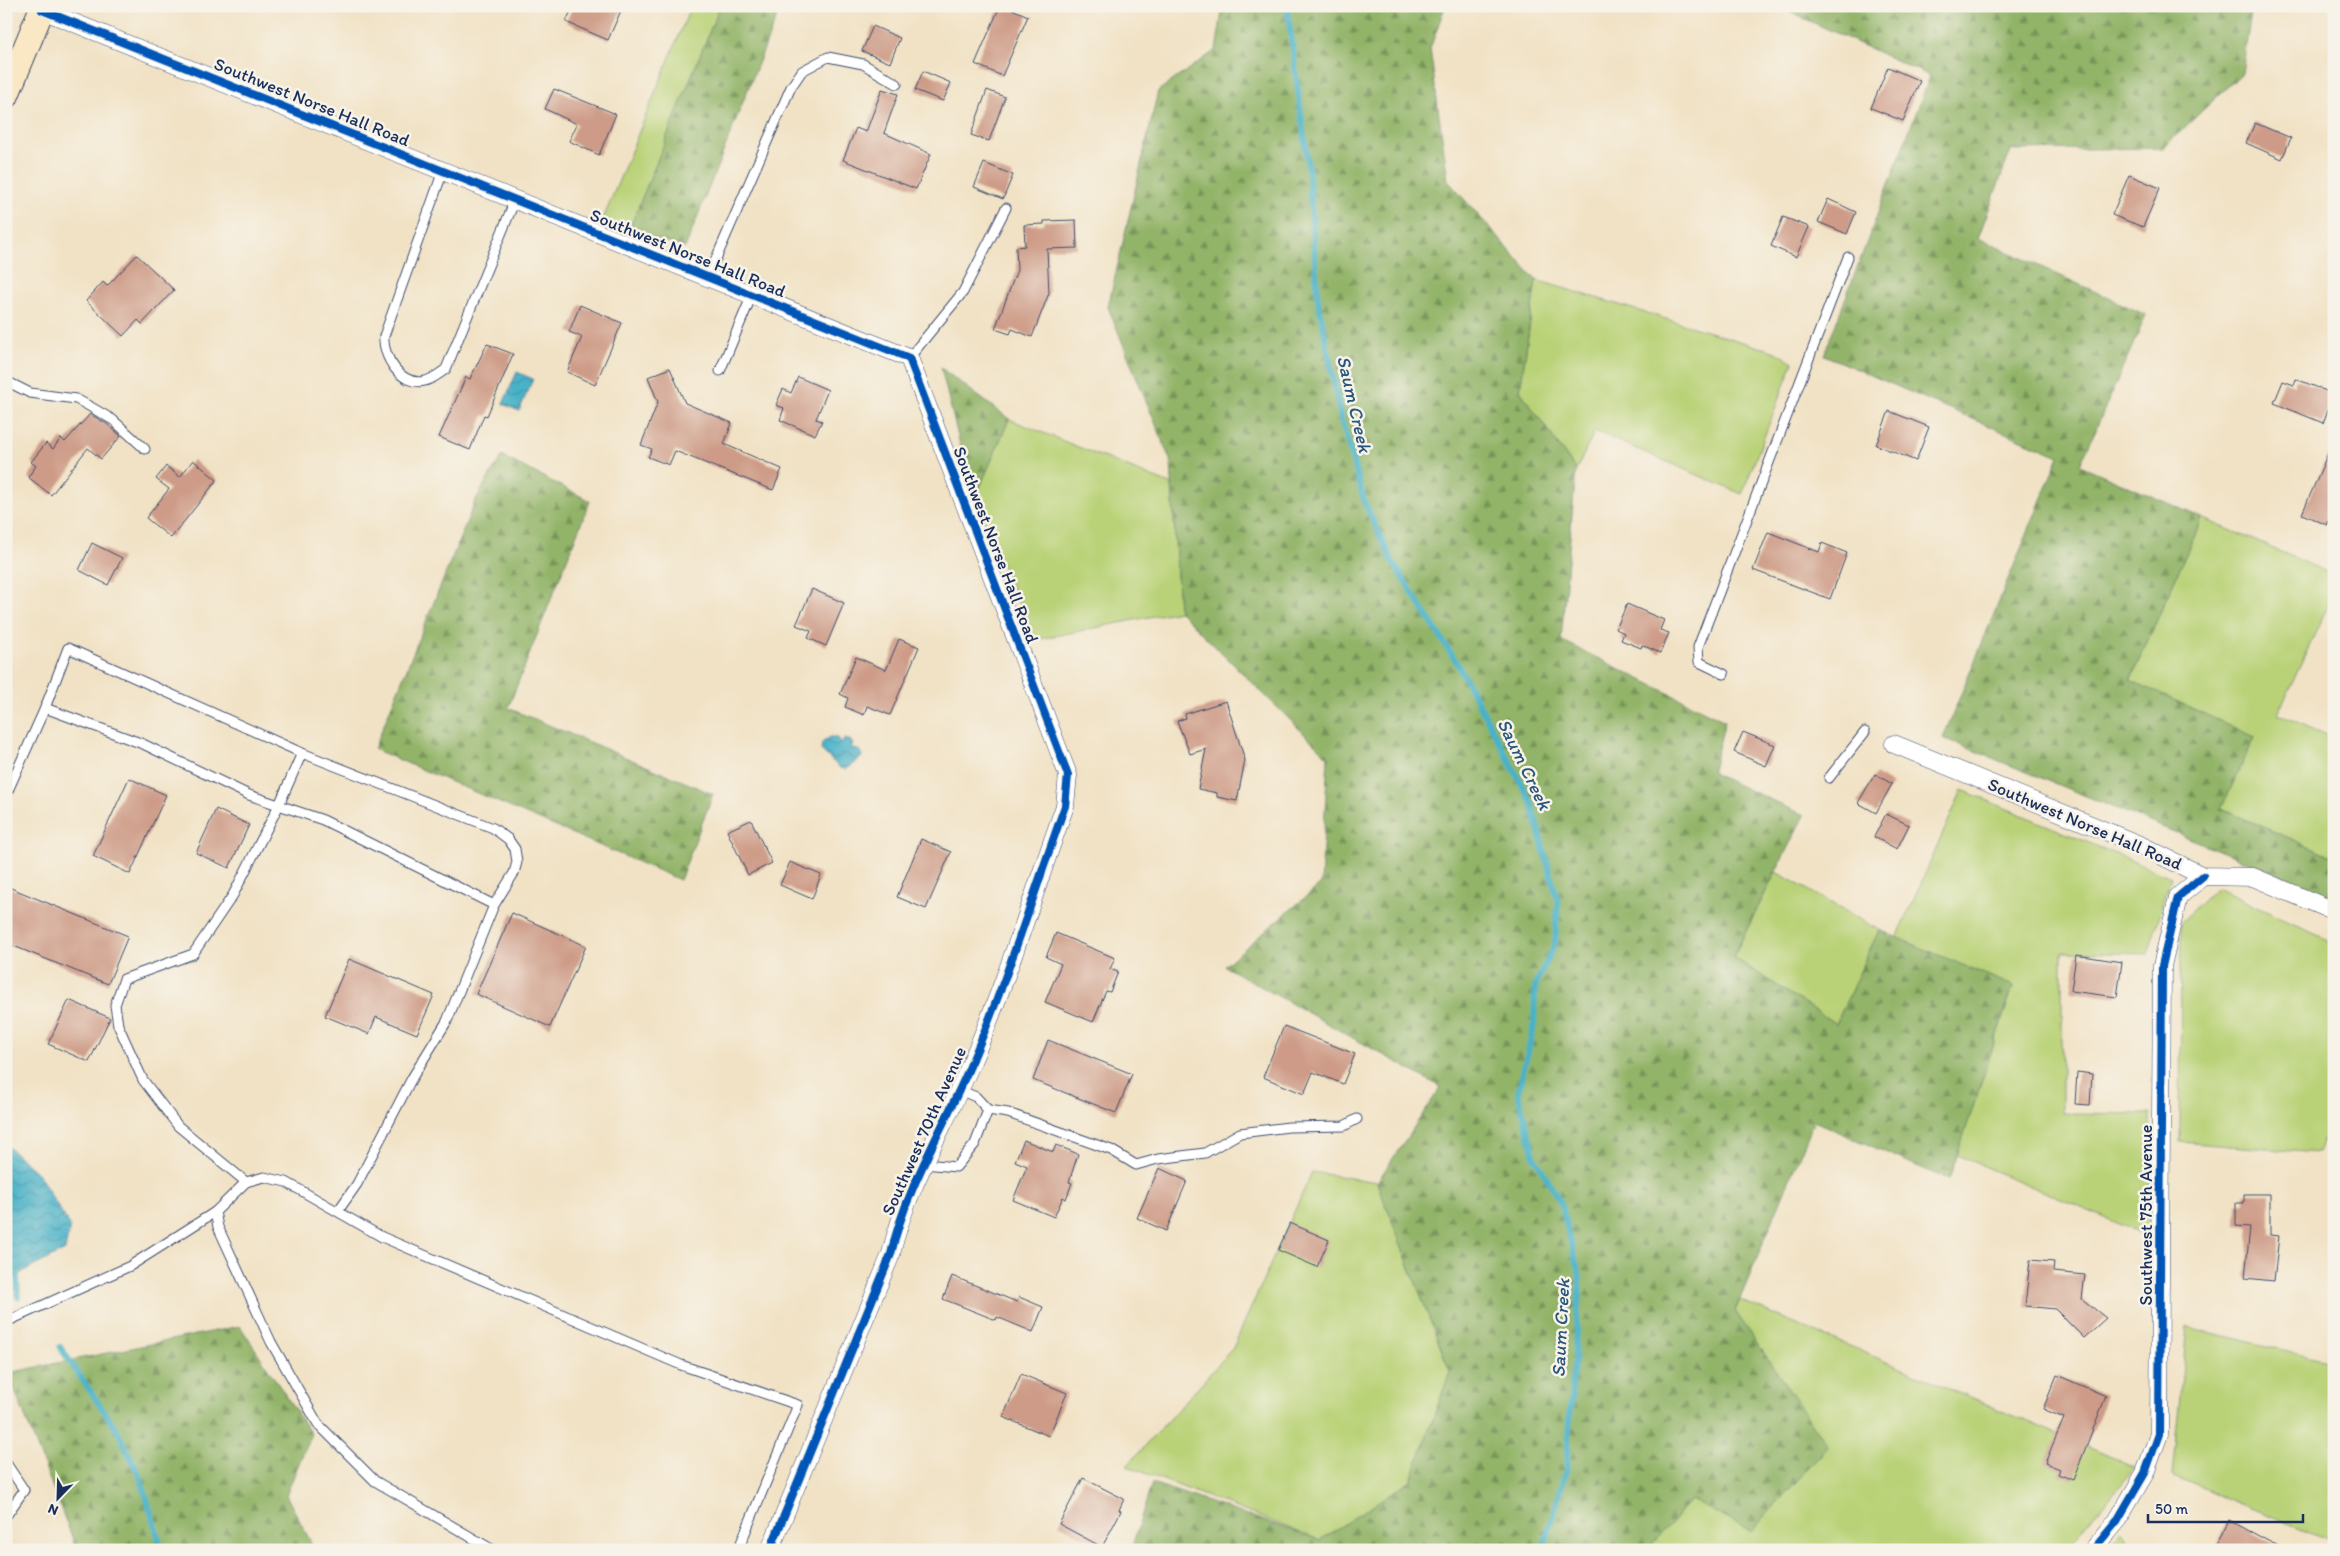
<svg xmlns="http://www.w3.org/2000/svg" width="2340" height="1556" font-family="Itim,sans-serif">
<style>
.green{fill:#b9d277;stroke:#6a806a}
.forest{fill:url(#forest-firs);stroke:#567263}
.water{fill:url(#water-waves);stroke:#327093}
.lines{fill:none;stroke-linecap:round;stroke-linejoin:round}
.stream{stroke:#4ab2c8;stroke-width:6}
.building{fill:#cd9b87}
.service-casing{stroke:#3b4a6d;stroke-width:11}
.minor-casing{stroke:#3b4a6d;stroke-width:19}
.secondary-casing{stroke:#3b4a6d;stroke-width:27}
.service{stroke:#fff;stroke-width:9}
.minor{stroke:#fff;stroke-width:18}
.secondary{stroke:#fae7c3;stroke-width:25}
.cycleway-casing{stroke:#f7f3e8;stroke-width:11}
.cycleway{stroke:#0057b8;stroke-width:8}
.labels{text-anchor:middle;stroke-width:5;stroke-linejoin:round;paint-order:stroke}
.street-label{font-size:18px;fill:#1b2f5e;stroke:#f7f3e8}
.water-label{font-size:19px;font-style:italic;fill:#29567e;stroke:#f7f3e8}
</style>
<defs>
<pattern id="forest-firs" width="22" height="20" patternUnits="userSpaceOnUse" patternTransform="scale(1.25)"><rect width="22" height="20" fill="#92b468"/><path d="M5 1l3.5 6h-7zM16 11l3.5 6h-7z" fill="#769359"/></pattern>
<pattern id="water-waves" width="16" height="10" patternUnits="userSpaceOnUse" patternTransform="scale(1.25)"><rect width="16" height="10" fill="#4ab2c8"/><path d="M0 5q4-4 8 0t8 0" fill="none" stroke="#3d91a6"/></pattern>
</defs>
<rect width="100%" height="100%" fill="#f7f3e8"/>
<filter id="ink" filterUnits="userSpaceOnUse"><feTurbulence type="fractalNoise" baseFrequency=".02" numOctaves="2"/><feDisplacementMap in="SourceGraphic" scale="10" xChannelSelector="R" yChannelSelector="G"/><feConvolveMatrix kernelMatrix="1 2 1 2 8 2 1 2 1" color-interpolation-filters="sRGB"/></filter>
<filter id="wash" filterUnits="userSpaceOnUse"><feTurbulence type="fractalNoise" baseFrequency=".0096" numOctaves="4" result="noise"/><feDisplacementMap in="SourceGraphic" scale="20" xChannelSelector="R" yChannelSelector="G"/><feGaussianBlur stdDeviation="1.12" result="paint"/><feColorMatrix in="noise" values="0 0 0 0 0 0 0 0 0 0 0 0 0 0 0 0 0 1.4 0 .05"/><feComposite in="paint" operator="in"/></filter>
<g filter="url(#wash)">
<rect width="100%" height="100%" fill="#f1e2c5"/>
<g class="green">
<polygon points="691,6 720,6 629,230 601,224"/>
<polygon points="1536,280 1776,352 1793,362 1742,494 1595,431 1576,470 1520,391"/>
<polygon points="1009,419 1172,485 1179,611 1035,640 974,501"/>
<polygon points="2202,518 2334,575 2334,592 2278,714 2334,738 2334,857 2221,809 2255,737 2130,681"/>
<polygon points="1962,790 2171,877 2148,954 2062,952 2062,1113 2150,1114 2150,1237 1957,1155 2013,987 1897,938"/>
<polygon points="1776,872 1879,930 1836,1024 1733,957"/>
<polygon points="2217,888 2334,943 2334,1113 2318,1153 2180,1142 2181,922"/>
<polygon points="1312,1172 1377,1182 1450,1372 1411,1480 1320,1540 1127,1466 1233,1348"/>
<polygon points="1740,1300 2135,1467 2065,1550 1657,1550 1650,1545 1691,1500 1827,1447 1735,1311"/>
<polygon points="2187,1327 2334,1362 2334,1542 2172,1475"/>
<polygon points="2122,1531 2132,1550 2109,1550"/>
</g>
<g class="forest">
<polygon points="720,6 781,6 685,248 629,230"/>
<polygon points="1223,6 1445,6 1430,49 1448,181 1536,280 1520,391 1576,470 1561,640 1725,721 1712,773 1804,815 1733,957 1836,1024 1879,930 2013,986 1949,1180 1814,1121 1735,1311 1828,1447 1751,1531 1691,1500 1651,1545 1657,1550 1131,1550 1152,1483 1320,1540 1411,1480 1450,1372 1377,1182 1441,1087 1224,966 1321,884 1328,757 1179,611 1171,462 1108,307 1158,91 1216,50"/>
<polygon points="1777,6 2252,6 2242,73 2163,148 2011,150 1978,238 2146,315 2080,465 2202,518 2130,680 2255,737 2221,809 2334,857 2334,897 1943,738 2059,456 1824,355 1930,76"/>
<polygon points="941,368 1009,419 974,501"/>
<polygon points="502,456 590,501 508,708 713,794 680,880 374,749 476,499"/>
<polygon points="240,1326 311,1434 286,1495 315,1550 71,1550 74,1542 8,1373"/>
</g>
<g class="water">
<polygon points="517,372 533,379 519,411 503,404"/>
<polygon points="830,737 836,737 842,744 844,739 850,740 853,744 851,748 861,751 862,757 846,769 840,768 821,750 822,743"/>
<polygon points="6,1145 39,1175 70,1227 65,1250 17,1275 6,1277"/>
</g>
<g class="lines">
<g class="stream">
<polyline points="1287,6 1308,165 1318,300 1341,419 1365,504 1392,561 1457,663 1531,802 1558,902 1555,943 1535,986 1534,1026 1518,1093 1534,1156 1561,1203 1580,1278 1566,1470 1543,1550"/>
<polyline points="6,1257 17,1275 18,1297"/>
<polyline points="60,1347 117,1430 141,1479 162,1550"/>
</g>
</g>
<g id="blocks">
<g class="building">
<polygon points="573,6 623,6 608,40 566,22"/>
<polygon points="1000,6 1005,6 1028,16 1002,76 975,64"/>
<polygon points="873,26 900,38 890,63 862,51"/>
<polygon points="1888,67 1920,81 1903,121 1871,108"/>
<polygon points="923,71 951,83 943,101 915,90"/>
<polygon points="554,89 616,114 599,155 569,141 577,124 545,109"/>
<polygon points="882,89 898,94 884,133 931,154 916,189 843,160 856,128 866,132"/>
<polygon points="987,90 1005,97 989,141 971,135"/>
<polygon points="2255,123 2291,138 2282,159 2246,143"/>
<polygon points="984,163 1013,175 1003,199 974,187"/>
<polygon points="2129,175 2160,188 2143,227 2112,215"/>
<polygon points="1828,199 1856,212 1847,234 1818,222"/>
<polygon points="1783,217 1809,227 1796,257 1771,246"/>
<polygon points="1076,220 1077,248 1047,249 1049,293 1032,337 1012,329 1010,334 995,329 1017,270 1016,247 1025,246 1024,225 1044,224 1044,221"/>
<polygon points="137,255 174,290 142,324 138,320 123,336 86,301 103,282 107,286"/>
<polygon points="580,305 622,323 595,385 567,372 582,337 569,332"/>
<polygon points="487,344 513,354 487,416 484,415 470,450 439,437 466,377 470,379"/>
<polygon points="670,368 685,403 732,423 724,444 782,469 773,490 675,451 669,465 648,457 652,449 641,445 658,402 648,377"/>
<polygon points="798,377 828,390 816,419 822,421 815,435 780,420 784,408 776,405 783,389 791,393"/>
<polygon points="2296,379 2334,394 2323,423 2274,403 2283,381 2294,385"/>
<polygon points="1889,411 1929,427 1916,461 1876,445"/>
<polygon points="90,414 107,424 121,436 101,459 88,448 51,495 28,477 36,466 31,462 46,443 53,449 61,438 65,442"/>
<polygon points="2334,439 2334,509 2327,525 2302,514"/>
<polygon points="193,460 217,480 171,538 146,518 169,489 156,479 166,466 180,477"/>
<polygon points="1768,532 1819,552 1822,543 1847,553 1830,599 1753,570"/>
<polygon points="92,543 122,558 108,585 79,570"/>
<polygon points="812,589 844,603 826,646 808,638 811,631 796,625"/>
<polygon points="1627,604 1664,620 1660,630 1669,633 1660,653 1642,645 1641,648 1621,640 1624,633 1616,629"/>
<polygon points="899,639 919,647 890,715 867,706 864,715 845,707 848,698 840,694 856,657 886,670"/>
<polygon points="1226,701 1245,760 1237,801 1217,797 1217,793 1198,789 1206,749 1190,754 1177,721 1186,718 1185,714"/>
<polygon points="1743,732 1775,745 1766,766 1734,752"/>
<polygon points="1875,774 1892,784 1876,813 1858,803"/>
<polygon points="129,778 166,795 130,874 93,856"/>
<polygon points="216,809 249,825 229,868 196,853"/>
<polygon points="1886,814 1909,825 1897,849 1874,837"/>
<polygon points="751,820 772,863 748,875 727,831"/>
<polygon points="921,839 951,852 926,909 897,897"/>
<polygon points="790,862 821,875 812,899 780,885"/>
<polygon points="6,886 128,936 108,984 6,943"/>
<polygon points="512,913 586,946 550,1027 476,994"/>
<polygon points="1056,933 1115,958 1110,969 1118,972 1110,992 1106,991 1093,1022 1045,1002 1061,964 1046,957"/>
<polygon points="2076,955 2122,962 2117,997 2071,991"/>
<polygon points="349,959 434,995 417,1034 376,1017 369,1034 325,1016"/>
<polygon points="69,1000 110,1018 89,1062 48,1044"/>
<polygon points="1284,1026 1355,1054 1343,1084 1313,1072 1304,1094 1263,1077"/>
<polygon points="1048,1040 1132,1074 1116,1113 1033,1080"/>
<polygon points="2077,1072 2092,1074 2090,1105 2075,1104"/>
<polygon points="1024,1140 1053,1152 1056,1145 1078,1154 1069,1182 1072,1183 1066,1199 1063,1197 1054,1217 1013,1200 1027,1166 1015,1161"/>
<polygon points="1159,1168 1187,1181 1166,1231 1137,1218"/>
<polygon points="2244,1194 2270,1194 2270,1235 2279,1236 2274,1281 2245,1278 2250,1227 2236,1226 2236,1203 2244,1203"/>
<polygon points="1290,1223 1329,1240 1317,1267 1278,1250"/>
<polygon points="2030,1260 2054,1262 2053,1272 2085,1275 2082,1299 2106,1318 2084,1338 2055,1309 2025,1306"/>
<polygon points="952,1276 1017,1302 1019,1297 1043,1307 1033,1332 997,1317 996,1320 943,1299"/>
<polygon points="1021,1374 1067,1393 1049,1436 1003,1417"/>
<polygon points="2057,1375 2106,1396 2073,1480 2058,1474 2060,1469 2045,1463 2064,1418 2043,1409"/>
<polygon points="1083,1478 1124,1499 1119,1510 1121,1511 1102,1547 1059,1524"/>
<polygon points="2229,1520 2285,1550 2213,1550"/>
</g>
</g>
</g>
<g filter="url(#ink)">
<use href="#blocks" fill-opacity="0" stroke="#3b4a6d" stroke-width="1"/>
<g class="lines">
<defs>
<g id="service">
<path d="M 443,171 L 384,336 C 382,356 401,387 425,381 C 433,379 439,374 446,369 L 515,200"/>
<polyline points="708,277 791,87 802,71 828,57 863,64 897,84"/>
<polyline points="909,358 963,292 1006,208"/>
<polyline points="720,371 752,295"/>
<polyline points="6,381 30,393 76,399 89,406 113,420 145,449"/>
<polyline points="1724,674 1699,662 1698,647 1848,257"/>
<polyline points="45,708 143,744 249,795 323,820 494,905"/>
<polyline points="1829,778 1865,732"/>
<polyline points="6,795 45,708 68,648 302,753 493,828 508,839 515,849 517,862 514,873 494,905 447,1021 412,1078 357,1184 338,1211"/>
<polyline points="988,1110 1008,1113 1111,1150 1136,1165 1158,1159 1205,1153 1240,1133 1289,1127 1344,1126 1357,1119"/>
<polyline points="925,1164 956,1167 975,1144 988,1110 976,1097 959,1090"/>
<polyline points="246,1182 178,1126 143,1080 118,1025 115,1005 124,979 193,954 233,895 279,805 302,753"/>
<polyline points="215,1212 218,1227 271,1342 318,1424 375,1481 493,1550"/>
<polyline points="6,1322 130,1266 215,1212 246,1182 264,1177 286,1182 382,1237 681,1365 798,1405 738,1550"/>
<polyline points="6,1463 24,1490 6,1516"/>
</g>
<g id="minor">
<path d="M 42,10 L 909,358 L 1068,775 L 1065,806 C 1033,895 1005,987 967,1073 C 941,1132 905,1191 891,1254 L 770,1550"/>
<polyline points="1894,744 2142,846 2203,876 2253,877 2334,911"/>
<polyline points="2093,1550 2117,1521 2145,1473 2159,1434 2162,966 2178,897 2203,876"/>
</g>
<polyline id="secondary" points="6,96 43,6"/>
</defs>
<use href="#service" class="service-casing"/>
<use href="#minor" class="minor-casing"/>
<use href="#secondary" class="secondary-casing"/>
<use href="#service" class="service"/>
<use href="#minor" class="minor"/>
<use href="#secondary" class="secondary"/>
<defs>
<g id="cycleway">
<path d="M 42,10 L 909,358 L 1068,775 L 1065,806 C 1033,895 1005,987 967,1073 C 941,1132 905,1191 891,1254 L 770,1550"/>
<polyline points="2093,1550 2117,1521 2145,1473 2159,1434 2162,966 2178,897 2203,876"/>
</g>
</defs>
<use href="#cycleway" class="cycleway-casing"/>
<use href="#cycleway" class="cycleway"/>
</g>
</g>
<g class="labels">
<g class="street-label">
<text transform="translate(312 102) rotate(22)" y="6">Southwest Norse Hall Road</text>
<text transform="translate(688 253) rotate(22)" y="6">Southwest Norse Hall Road</text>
<text transform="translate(996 545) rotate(69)" y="6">Southwest Norse Hall Road</text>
<text transform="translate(2085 824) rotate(23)" y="6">Southwest Norse Hall Road</text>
<text transform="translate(924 1131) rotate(-66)" y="6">Southwest 70th Avenue</text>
<text transform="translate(2146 1215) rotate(-90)" y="6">Southwest 75th Avenue</text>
</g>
<g class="water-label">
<text transform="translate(1355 404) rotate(77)" y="7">Saum Creek</text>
<text transform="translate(1525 764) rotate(64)" y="7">Saum Creek</text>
<text transform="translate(1560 1328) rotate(-87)" y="7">Saum Creek</text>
</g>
</g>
<rect width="2340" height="1556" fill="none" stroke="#f7f3e8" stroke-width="25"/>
<g transform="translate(58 1498) rotate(203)" stroke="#f7f3e8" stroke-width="4" paint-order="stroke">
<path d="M0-4L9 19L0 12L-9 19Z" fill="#1b2f5e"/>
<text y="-8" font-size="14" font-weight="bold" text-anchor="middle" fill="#1b2f5e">N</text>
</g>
<path d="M2148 1514v8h155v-8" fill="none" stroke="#1b2f5e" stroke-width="2.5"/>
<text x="2155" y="1514" font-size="15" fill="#1b2f5e" stroke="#f7f3e8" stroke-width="4" paint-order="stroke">50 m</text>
</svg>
